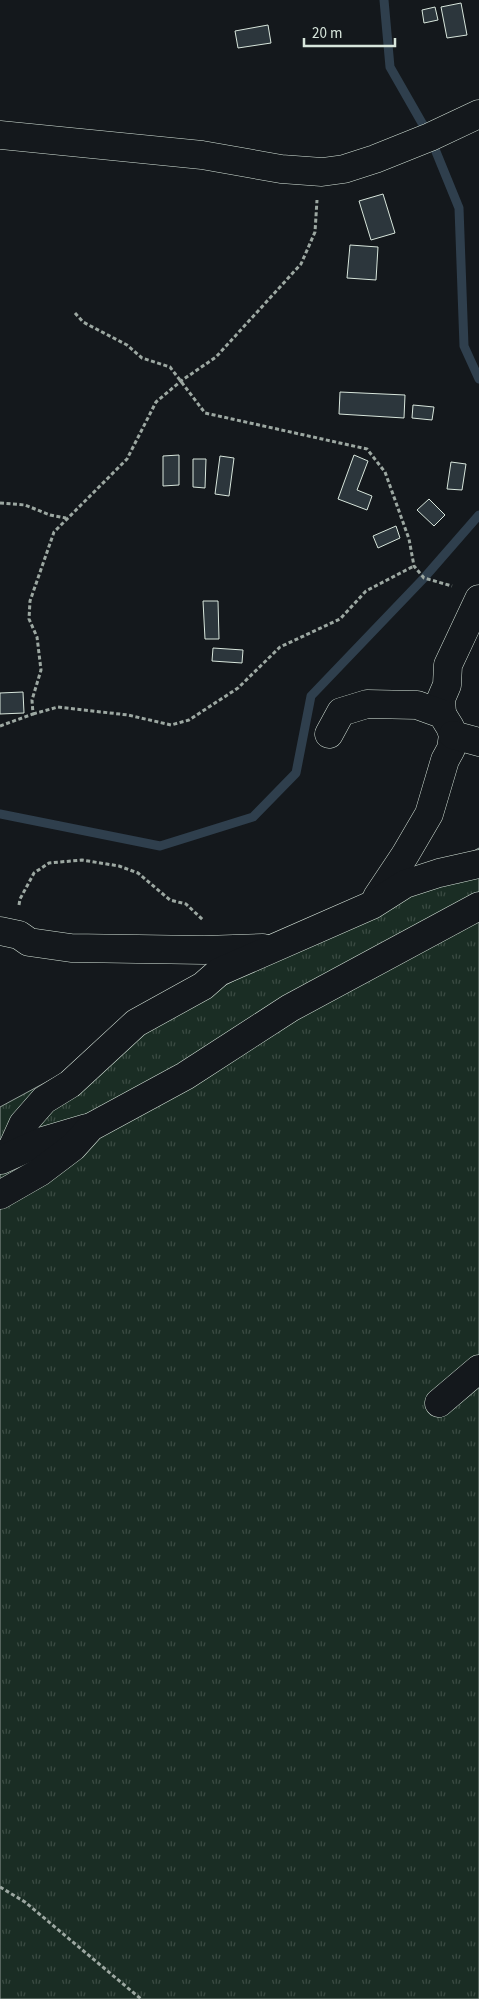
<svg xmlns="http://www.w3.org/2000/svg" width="479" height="1999" font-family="'Source Sans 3',sans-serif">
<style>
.grass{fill:url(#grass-tufts);stroke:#939e99}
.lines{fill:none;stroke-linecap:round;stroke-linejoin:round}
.stream{stroke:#2f3f4d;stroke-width:9}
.building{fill:#2c363c;stroke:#d8e6dc}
.minor-casing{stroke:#d8e6dc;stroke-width:29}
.path{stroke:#9da8a2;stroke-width:3;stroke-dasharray:4 2.5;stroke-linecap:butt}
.minor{stroke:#14181c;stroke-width:28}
</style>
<defs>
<pattern id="grass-tufts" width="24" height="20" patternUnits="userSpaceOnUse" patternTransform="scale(1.25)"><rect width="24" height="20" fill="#1a2d24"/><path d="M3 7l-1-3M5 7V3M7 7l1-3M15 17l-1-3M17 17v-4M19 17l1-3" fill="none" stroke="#3b4b43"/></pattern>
</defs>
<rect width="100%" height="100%" fill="#14181c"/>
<polygon class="grass" points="479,848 479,1999 0,1999 0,1107"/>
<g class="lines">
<g class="stream">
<polyline points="384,0 390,67 430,137 459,208 464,346 479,379"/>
<polyline points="0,814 160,846 253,817 296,773 311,696 424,578 479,515"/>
</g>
</g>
<g class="building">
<polygon points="461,3 467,35 447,38 441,7"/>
<polygon points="435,7 438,20 424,23 422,10"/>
<polygon points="268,25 271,43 238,48 235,31"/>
<polygon points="383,194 395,233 371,240 359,201"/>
<polygon points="350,245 378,247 376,280 347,278"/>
<polygon points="340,392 405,395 404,418 339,414"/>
<polygon points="413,405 434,407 432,420 412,418"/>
<polygon points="179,455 179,485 163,486 163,456"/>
<polygon points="354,455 368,461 357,490 372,496 367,510 338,499"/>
<polygon points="220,456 234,458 229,496 215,494"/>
<polygon points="193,459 206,459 205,488 193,487"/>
<polygon points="451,462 466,464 462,490 447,489"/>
<polygon points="429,499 445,515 434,526 417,510"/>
<polygon points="396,526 400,538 378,548 373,536"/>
<polygon points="203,601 218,601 219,639 205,639"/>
<polygon points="213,648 243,650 242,663 212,661"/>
<polygon points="23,692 24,713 0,714 0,693"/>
</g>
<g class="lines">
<defs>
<g id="minor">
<polyline points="0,135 202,155 281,169 322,172 344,169 375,159 430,137 479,114"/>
<polyline points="442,714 441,699 447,685 448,665 479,599"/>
<polyline points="329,734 341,712 367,704 417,705 442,714 450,727 453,735 451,749 445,760 429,814 405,855 377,897"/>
<polyline points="453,735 479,742"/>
<polyline points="0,931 19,935 29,942 71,948 204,950 263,948"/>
<polyline points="0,1154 9,1155 23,1124 44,1100 70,1084 136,1023 203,986 219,972 372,905 405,884 439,873 479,864"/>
<polyline points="1,1160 43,1141 87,1128"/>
<polyline points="0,1195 40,1172 73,1147 91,1127 185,1076 290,1008 479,906"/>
<polyline points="439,1403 479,1369"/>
</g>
</defs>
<use href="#minor" class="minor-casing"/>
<g class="path">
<polyline points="75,313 83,322 127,345 142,358 170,367 205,413 367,449 385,472 409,539 414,566 424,578 452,586"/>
<polyline points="0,503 25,505 50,515 66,518"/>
<polyline points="33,714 58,707 128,715 171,725 189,720 238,688 280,647 340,619 366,591 414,566"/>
<polyline points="0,726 33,714 32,700 41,670 37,637 29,619 30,601 54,532 127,459 156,402 181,381 216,357 301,264 315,232 317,200"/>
<polyline points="19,905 20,899 34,873 49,863 82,860 119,866 138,873 170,900 186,904 203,920"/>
<polyline points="0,1887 25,1902 141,1999"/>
</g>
<use href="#minor" class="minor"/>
</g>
<path d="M304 38v8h91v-8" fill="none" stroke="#d8e6dc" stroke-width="2.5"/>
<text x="312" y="38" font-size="15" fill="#d8e6dc" stroke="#14181c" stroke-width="4" paint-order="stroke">20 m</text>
</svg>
